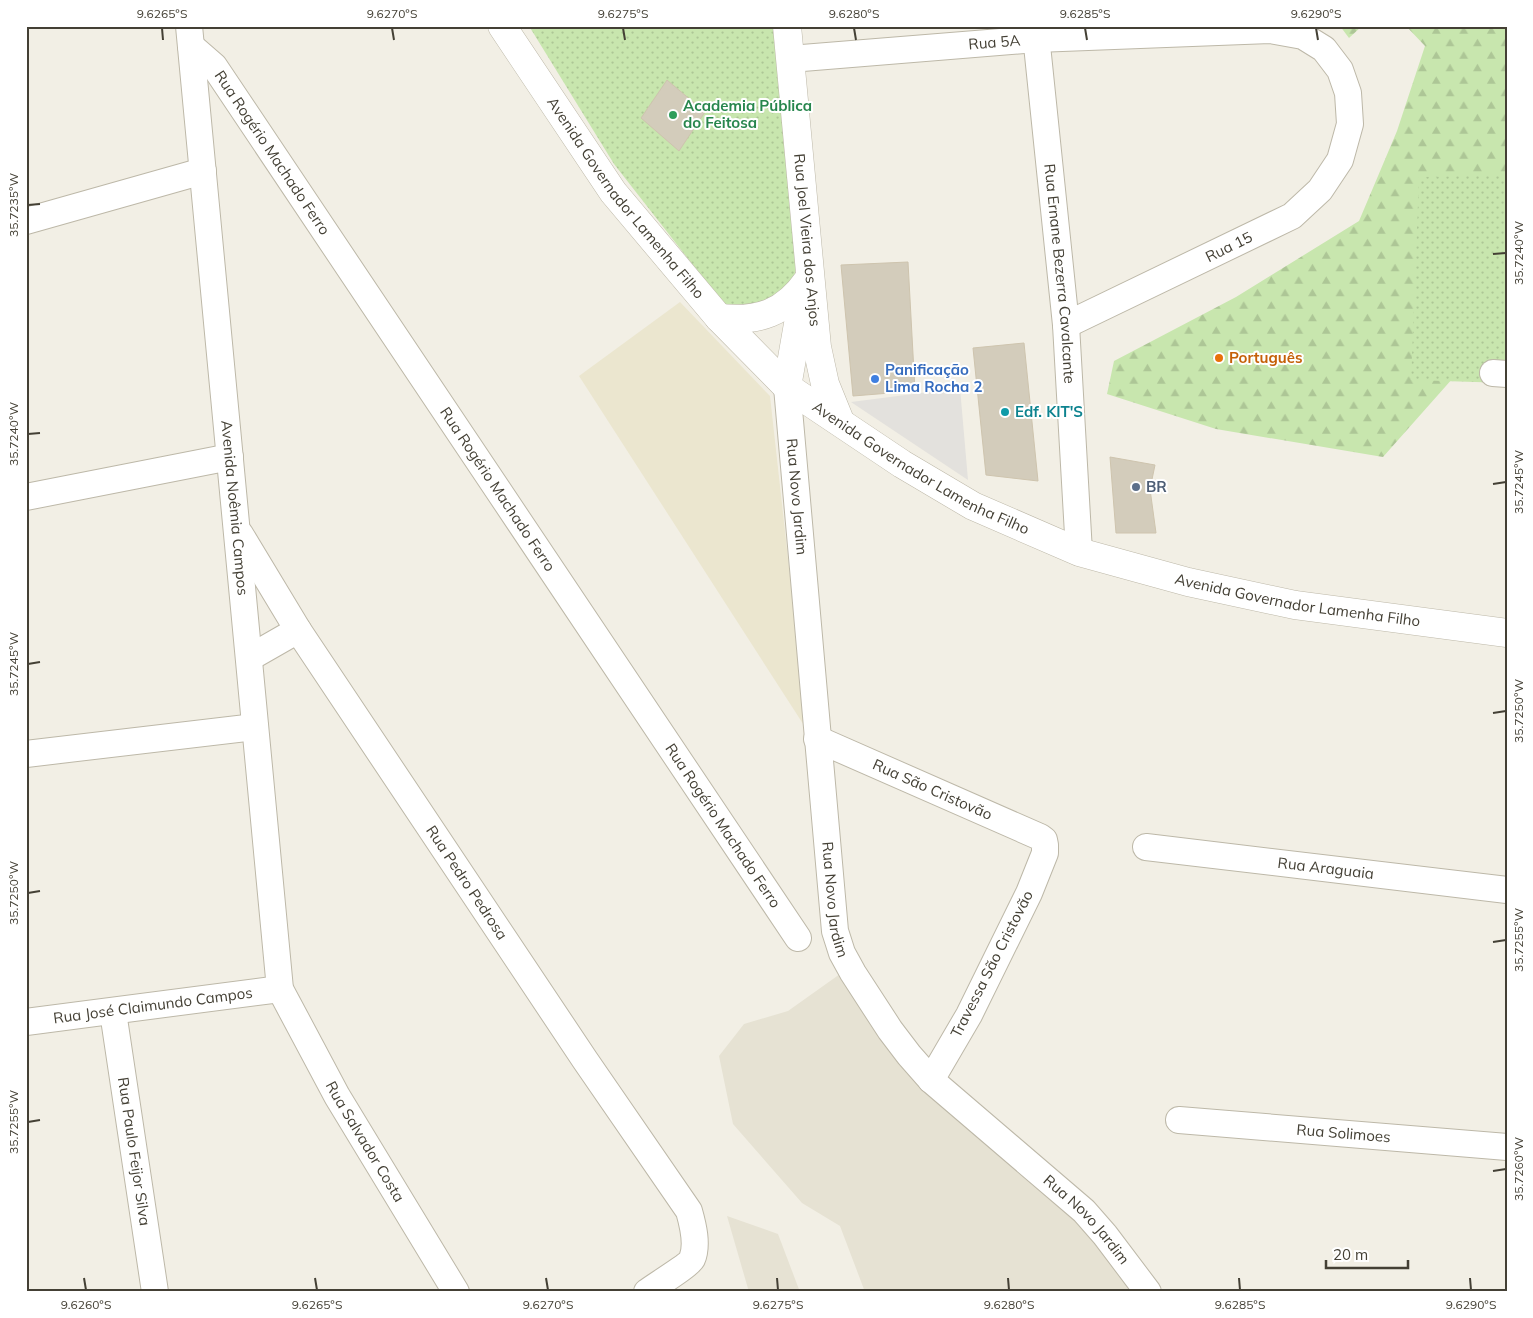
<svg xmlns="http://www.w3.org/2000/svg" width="1533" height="1318" font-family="Mulish,sans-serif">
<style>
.residential{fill:#e6e2d3}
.education{fill:#ebe6cf}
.forest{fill:url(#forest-firs)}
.park{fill:url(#park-dots)}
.parking{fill:#e3e1dd}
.building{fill:#d3ccbb;stroke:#cec4ae}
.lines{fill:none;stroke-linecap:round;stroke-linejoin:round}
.minor-casing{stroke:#bdb8a8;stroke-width:28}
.tertiary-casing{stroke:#bdb8a8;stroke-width:29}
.minor{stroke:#fff;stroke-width:26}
.tertiary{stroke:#fff;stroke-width:28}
.ticks{fill:none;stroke:#444035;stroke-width:2}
.leisure-dot{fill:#2e9e5b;stroke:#fff;stroke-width:2}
.food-dot{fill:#e8710a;stroke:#fff;stroke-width:2}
.shop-dot{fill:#3f7fe0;stroke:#fff;stroke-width:2}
.culture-dot{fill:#0f9aa8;stroke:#fff;stroke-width:2}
.service-dot{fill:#5c6f8a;stroke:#fff;stroke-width:2}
.labels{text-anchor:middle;stroke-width:4;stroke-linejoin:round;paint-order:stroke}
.street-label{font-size:15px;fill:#444035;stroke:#fff}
.leisure-label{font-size:15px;font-weight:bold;fill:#27864d;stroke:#fff;text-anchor:start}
.food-label{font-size:15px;font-weight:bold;fill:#c56008;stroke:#fff;text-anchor:start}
.shop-label{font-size:15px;font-weight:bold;fill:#366cbe;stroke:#fff;text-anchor:start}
.culture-label{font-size:15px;font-weight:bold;fill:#0d838f;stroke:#fff;text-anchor:start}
.service-label{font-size:15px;font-weight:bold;fill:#4e5e75;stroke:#fff;text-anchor:start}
.neatline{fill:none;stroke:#444035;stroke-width:2}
.ticks-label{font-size:12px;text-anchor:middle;fill:#444035}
</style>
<defs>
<pattern id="forest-firs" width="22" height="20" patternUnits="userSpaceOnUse" patternTransform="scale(1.25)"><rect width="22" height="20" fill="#c8e6ae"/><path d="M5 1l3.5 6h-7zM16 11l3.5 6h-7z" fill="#adc696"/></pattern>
<pattern id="park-dots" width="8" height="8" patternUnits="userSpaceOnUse" patternTransform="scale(1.25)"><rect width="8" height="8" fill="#c8e6ae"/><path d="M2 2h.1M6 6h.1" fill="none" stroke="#adc696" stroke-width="1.8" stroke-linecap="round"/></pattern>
</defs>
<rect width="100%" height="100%" fill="#f2efe5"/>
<g class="residential">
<polygon points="840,974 1078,1215 1141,1292 865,1292 840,1226 802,1203 733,1124 719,1056 744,1024 788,1011"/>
<polygon points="727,1216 778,1234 800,1292 749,1292"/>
</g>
<polygon class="education" points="680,302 770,396 807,730 579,376"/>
<g class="forest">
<polygon points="1340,26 1362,26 1349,38"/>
<polygon points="1406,26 1507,26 1507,323 1461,369 1383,457 1216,429 1107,394 1114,361 1236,297 1359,221 1397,131 1425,46"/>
</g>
<g class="park">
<polygon points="529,26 776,26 802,249 791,287 765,310 725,306 614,164"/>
<polygon points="1507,175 1507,383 1411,380 1419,177"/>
</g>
<polygon class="parking" points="960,388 968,480 851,402"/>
<g class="building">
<polygon points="667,80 705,112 679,151 641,118"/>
<polygon points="908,262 915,391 853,396 841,265"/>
<polygon points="1024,343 1038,481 986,475 973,348"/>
<polygon points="1110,457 1155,465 1150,489 1156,533 1116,533"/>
</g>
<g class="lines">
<defs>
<g id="minor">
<path id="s1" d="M 189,26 L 280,989 L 337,1096 L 456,1292"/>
<path id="s2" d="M 1035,26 L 1066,325 L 1079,552"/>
<path id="s3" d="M 191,46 L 214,66 L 798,938"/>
<path id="s4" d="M 790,59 L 1036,39 L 1270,30 L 1303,36 L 1324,49 L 1340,70 L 1348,93 L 1350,124 L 1340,160 L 1320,190 L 1292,216 L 1066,325"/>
<polyline points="26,221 203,171"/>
<polyline points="1493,373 1507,374"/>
<path id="s5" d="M 787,387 L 835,931 L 842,953 L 853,973 L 890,1030 L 909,1055 L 931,1080 L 1084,1211 L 1105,1235 L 1148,1292"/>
<polyline points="26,497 230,457"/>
<path id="s6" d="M 240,534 L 298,630 L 585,1060 L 689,1211 C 693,1225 698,1245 692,1259 C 689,1265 655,1286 647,1292"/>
<polyline points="249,658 298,630"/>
<path id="s7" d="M 817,739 L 1040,837 L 1044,840 L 1045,845 L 1045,853 L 1029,893 L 969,1015 L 931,1080"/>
<polyline points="26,754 255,727"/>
<path id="s8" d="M 1146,847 L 1507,890"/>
<path id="s9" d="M 113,1012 L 155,1292"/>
<path id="s10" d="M 26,1022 L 280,989"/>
<path id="s11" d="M 1179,1120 L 1507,1147"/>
</g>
<g id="tertiary">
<path id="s12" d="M 502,26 L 613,192 L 719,318 L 787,387 L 902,464 L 973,506 L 1079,552 L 1188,582 L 1295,605 L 1507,633"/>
<path id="s13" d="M 787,26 L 817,347 L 825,384 L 840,421"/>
<path d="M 719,318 C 759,322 785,313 808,280"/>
<polyline points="787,387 798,324 805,297"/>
</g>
</defs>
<use href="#minor" class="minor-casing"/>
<use href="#tertiary" class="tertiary-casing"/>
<use href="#minor" class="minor"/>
<use href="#tertiary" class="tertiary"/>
</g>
<path class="ticks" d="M 162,28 L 163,40M 392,28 L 394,40M 623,28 L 625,40M 854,28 L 856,40M 1085,28 L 1087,40M 1316,28 L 1318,40M 28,205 L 40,204M 1493,254 L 1506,253M 28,434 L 40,433M 1493,484 L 1506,482M 28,664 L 40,662M 1493,713 L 1506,711M 28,893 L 40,891M 1493,942 L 1506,940M 28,1122 L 40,1120M 1493,1171 L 1506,1169M 84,1278 L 86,1290M 315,1278 L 317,1290M 546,1278 L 548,1290M 777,1278 L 778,1290M 1008,1278 L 1009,1290M 1239,1278 L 1240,1290M 1470,1278 L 1471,1290"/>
<circle class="leisure-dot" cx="673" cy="115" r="5"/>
<circle class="food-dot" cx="1219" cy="358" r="5"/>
<circle class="shop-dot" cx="875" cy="379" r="5"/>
<circle class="culture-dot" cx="1005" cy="412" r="5"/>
<circle class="service-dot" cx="1136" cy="487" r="5"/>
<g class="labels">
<g class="street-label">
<text dy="5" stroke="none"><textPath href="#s4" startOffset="205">Rua 5A</textPath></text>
<text dy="5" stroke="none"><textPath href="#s3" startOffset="135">Rua Rogério Machado Ferro</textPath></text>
<text dy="5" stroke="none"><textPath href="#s12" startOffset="212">Avenida Governador Lamenha Filho</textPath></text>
<text dy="5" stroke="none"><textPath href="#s13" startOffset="215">Rua Joel Vieira dos Anjos</textPath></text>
<text transform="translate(1229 247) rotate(-26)" y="5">Rua 15</text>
<text dy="5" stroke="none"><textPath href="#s2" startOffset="249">Rua Ernane Bezerra Cavalcante</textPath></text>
<text dy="5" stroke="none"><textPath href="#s12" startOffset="618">Avenida Governador Lamenha Filho</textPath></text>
<text dy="5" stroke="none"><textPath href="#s3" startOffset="540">Rua Rogério Machado Ferro</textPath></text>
<text dy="5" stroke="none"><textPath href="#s5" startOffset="110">Rua Novo Jardim</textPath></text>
<text dy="5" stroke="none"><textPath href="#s1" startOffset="484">Avenida Noêmia Campos</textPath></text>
<text dy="5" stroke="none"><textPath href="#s12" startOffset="1022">Avenida Governador Lamenha Filho</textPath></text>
<text dy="5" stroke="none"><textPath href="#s7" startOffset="126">Rua São Cristovão</textPath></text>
<text dy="5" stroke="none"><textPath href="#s3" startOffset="945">Rua Rogério Machado Ferro</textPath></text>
<text dy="5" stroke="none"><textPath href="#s8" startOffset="181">Rua Araguaia</textPath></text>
<text dy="5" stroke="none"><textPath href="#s6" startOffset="416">Rua Pedro Pedrosa</textPath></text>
<text dy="5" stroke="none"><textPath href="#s5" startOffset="515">Rua Novo Jardim</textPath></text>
<text transform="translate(992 964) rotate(-63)" y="5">Travessa São Cristovão</text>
<text dy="5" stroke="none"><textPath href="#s10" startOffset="128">Rua José Claimundo Campos</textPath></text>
<text dy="5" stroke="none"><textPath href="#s11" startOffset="165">Rua Solimoes</textPath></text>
<text dy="5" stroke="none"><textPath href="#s1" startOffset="1142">Rua Salvador Costa</textPath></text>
<text dy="5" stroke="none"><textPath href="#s9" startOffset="141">Rua Paulo Feijor Silva</textPath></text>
<text dy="5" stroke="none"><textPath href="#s5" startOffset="934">Rua Novo Jardim</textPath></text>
</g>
<g class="leisure-label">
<text x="683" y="111">Academia Pública<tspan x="683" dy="17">do Feitosa</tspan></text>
</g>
<g class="food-label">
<text x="1229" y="363">Português</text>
</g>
<g class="shop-label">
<text x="885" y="375">Panificação<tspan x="885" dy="17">Lima Rocha 2</tspan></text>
</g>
<g class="culture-label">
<text x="1015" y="417">Edf. KIT'S</text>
</g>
<g class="service-label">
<text x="1146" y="492">BR</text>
</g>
</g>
<rect width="1533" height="1318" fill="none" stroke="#ffffff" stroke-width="55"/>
<path d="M1326 1260v8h82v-8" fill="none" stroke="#444035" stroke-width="2.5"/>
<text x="1333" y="1260" font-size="15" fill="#444035" stroke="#ffffff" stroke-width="4" paint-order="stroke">20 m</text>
<rect x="28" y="28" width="1478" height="1262" class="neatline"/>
<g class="ticks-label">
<text x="162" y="18">9.6265°S</text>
<text x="392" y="18">9.6270°S</text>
<text x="623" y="18">9.6275°S</text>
<text x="854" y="18">9.6280°S</text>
<text x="1085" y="18">9.6285°S</text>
<text x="1316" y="18">9.6290°S</text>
<text transform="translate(14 205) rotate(-90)" y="4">35.7235°W</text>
<text transform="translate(1519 253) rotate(-90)" y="4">35.7240°W</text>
<text transform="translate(14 434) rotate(-90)" y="4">35.7240°W</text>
<text transform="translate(1519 482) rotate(-90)" y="4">35.7245°W</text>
<text transform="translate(14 664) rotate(-90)" y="4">35.7245°W</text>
<text transform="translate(1519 711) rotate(-90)" y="4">35.7250°W</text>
<text transform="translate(14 893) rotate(-90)" y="4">35.7250°W</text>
<text transform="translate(1519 940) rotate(-90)" y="4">35.7255°W</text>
<text transform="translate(14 1122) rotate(-90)" y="4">35.7255°W</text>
<text transform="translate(1519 1169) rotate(-90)" y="4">35.7260°W</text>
<text x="86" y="1309">9.6260°S</text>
<text x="317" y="1309">9.6265°S</text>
<text x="548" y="1309">9.6270°S</text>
<text x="778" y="1309">9.6275°S</text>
<text x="1009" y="1309">9.6280°S</text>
<text x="1240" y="1309">9.6285°S</text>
<text x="1471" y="1309">9.6290°S</text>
</g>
</svg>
